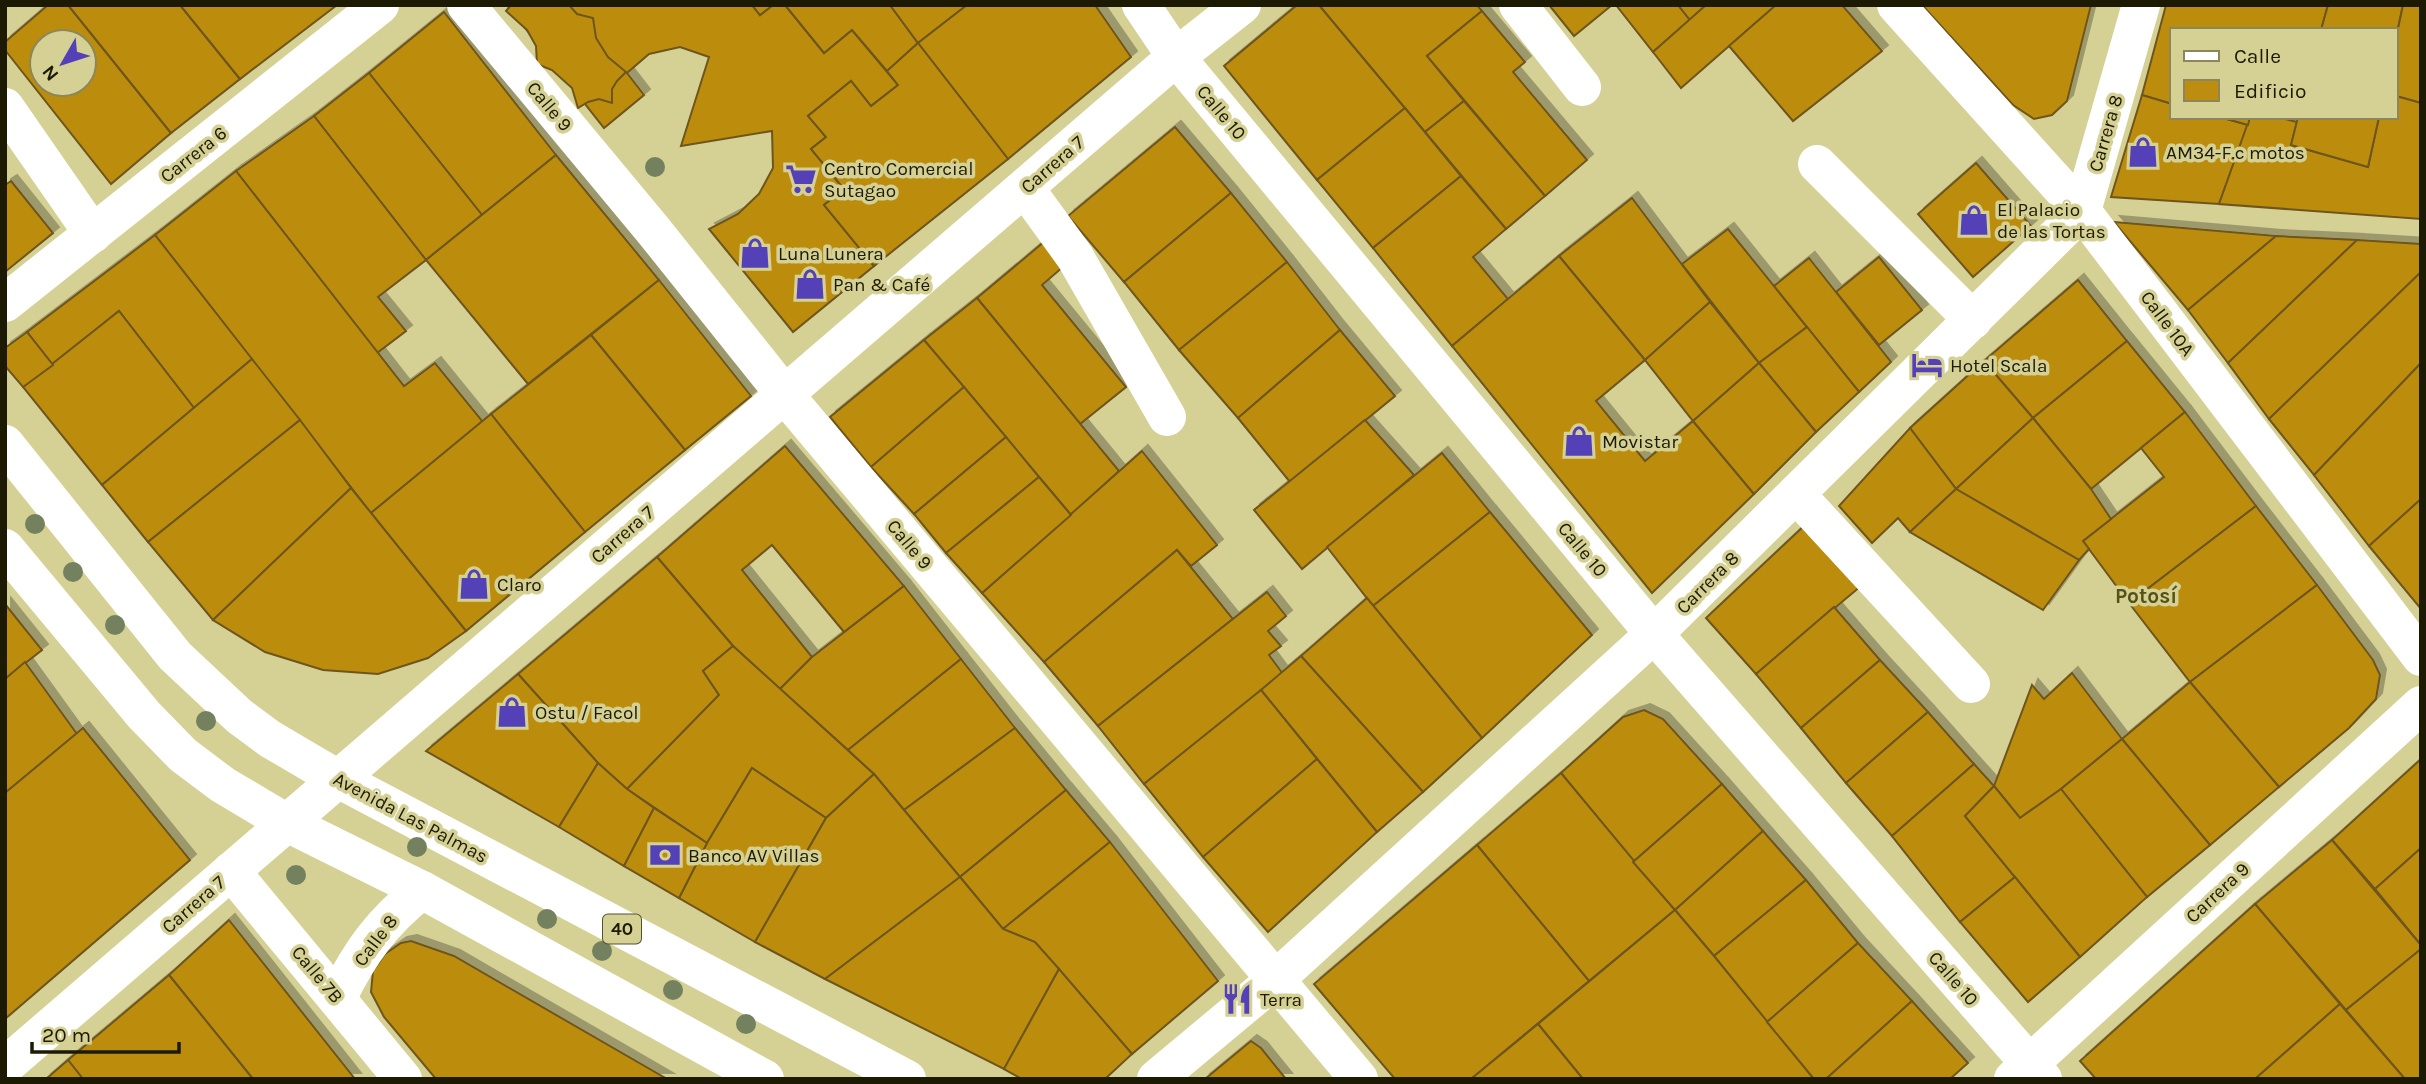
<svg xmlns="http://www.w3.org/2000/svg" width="2426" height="1084" font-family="Karla,sans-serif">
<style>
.building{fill:#bc8d0f;stroke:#6e551d;stroke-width:2;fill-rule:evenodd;filter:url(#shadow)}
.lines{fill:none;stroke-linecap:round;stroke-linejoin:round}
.minor{stroke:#fff;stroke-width:38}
.major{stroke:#fff;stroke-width:38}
.tree{fill:#74815f}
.labels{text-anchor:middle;stroke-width:7;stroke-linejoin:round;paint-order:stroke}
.shield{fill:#d5d094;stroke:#54512e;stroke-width:2}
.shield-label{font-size:18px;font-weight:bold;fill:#1d1a03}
.street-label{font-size:19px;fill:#1d1a03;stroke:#d5d094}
.poi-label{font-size:19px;fill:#1d1a03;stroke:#d5d094;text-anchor:start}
.neighbourhood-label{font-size:21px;font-weight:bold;fill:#565114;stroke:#d5d094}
</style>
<defs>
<filter id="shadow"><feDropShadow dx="6" dy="-6" stdDeviation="0" flood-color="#0004"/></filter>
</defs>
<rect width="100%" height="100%" fill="#d5d094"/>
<g class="building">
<path d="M 48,5 L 68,5 L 171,133 L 111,184 L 5,50 L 5,42 ZM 42,42 L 84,42 L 84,84 L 42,84 Z"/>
<polygon points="68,5 180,5 240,79 171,133"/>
<polygon points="180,5 337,5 240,79"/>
<polygon points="507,5 752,5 760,15 773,5 785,5 824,53 852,30 898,85 871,106 851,81 808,116 826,137 811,149 844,189 824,205 874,266 793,332 709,229 738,214 759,194 773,168 772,131 681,146 709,57 680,47 649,54 627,73 644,95 604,128"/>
<polygon points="511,5 569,5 577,14 593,18 596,38 608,57 626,72 617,81 612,89 612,103 599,99 588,102 578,108 572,88 552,70 537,64 536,46 527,30 506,11"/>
<polygon points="752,5 773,5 760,15"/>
<polygon points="785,5 890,5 918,43 887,71 852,30 824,53"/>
<polygon points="890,5 967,5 918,43"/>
<polygon points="967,5 1095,5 1131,57 1008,159 918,43"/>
<polygon points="1297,5 1319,5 1405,108 1317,180 1224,66"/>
<polygon points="1319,5 1477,5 1482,11 1427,56 1464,101 1425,132"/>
<polygon points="1549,5 1612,5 1574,36"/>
<polygon points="1616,5 1678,5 1690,20 1653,52"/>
<polygon points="1678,5 1706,5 1690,20"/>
<polygon points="1706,5 1776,5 1681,88 1653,52"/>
<polygon points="1776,5 1842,5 1882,51 1793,121 1729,46"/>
<polygon points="1922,5 2091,5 2067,101 2052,115 2034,119 2013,105"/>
<polygon points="2166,5 2328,5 2321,30 2172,30 2172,104 2142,95"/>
<polygon points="2328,5 2403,5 2396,38 2396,30 2321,30"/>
<polygon points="2403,5 2421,5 2421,103 2396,96 2396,38"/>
<polygon points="1482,11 1525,62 1513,72 1587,160 1545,196 1427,56"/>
<polygon points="444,12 556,155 482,215 369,73"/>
<polygon points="918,43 1008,159 874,266 824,205 844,189 811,149 826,137 808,116 851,81 871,106 898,85 887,71"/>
<polygon points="369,73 482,215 426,260 314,116"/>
<polygon points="2142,95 2172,104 2172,117 2220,117 2248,125 2219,204 2111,197"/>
<polygon points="2396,96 2421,103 2421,219 2219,204 2250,117 2277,117 2297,122 2291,145 2368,167 2379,117 2396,117"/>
<polygon points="1464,101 1545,196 1506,229 1425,132"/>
<polygon points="1405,108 1461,176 1373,248 1317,180"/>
<polygon points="314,116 426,260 378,297 406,331 377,353 236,171"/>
<polygon points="2220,117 2250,117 2248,125"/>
<polygon points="2298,117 2379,117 2368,167 2291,145"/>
<polygon points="1175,127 1231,193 1124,282 1068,216"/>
<polygon points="556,155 659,280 528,384 426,260"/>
<polygon points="1976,163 2031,226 1973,277 1918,214"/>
<polygon points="236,171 404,386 435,363 483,422 371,513 155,235"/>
<polygon points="1461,176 1506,229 1473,257 1508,299 1452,346 1373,248"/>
<polygon points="11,181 53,233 5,272 5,185"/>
<polygon points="1231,193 1287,262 1179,350 1124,282"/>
<polygon points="1632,198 1710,302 1645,360 1559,256"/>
<polygon points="2114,222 2276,236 2188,310"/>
<polygon points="1728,229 1807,327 1759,363 1682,264"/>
<polygon points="155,235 252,359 194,408 119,311 53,365 27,332"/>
<polygon points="1051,236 1071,260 1042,285 1126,387 1080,424 977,298"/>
<polygon points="2276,236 2357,240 2228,363 2188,310"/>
<polygon points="2357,240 2421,244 2421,272 2269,419 2228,363"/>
<polygon points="1559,256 1645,360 1596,401 1645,461 1693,421 1754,494 1652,593 1452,346"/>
<polygon points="1879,257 1922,310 1879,345 1836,292"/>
<polygon points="1809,258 1891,362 1859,392 1774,286"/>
<polygon points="1287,262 1340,330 1238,418 1179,350"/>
<polygon points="2421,272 2421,363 2314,475 2269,419"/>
<polygon points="659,280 751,396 685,450 591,335"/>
<polygon points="2078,280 2127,341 2033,418 1984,361"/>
<polygon points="977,298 1119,471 1071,515 924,340"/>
<polygon points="1710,302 1759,363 1693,421 1645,360"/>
<polygon points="119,311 194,408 102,485 23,387"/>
<polygon points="1807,327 1859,392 1816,432 1759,363"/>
<polygon points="1340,330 1395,396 1290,482 1238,418"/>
<polygon points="27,332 53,365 23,387 5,366 5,348"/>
<polygon points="591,335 685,450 585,532 491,414"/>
<polygon points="924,340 964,387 871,467 830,417"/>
<polygon points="2127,341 2185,412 2091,489 2033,418"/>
<polygon points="252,359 300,420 148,542 102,485"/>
<polygon points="1984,361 2033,418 1956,489 1910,428"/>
<polygon points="1759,363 1816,432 1754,494 1693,421"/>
<polygon points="2421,363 2421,499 2369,546 2314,475"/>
<polygon points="964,387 1006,437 914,514 871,467"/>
<polygon points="2185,412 2256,506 2129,603 2083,541 2164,477 2141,448"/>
<polygon points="491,414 585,532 466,631 371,513"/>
<polygon points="2033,418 2091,489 2111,519 2083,541 2089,549 2079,560 1956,489"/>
<polygon points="300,420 351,488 213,620 148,542"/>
<polygon points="1365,420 1414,475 1302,569 1254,510"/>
<polygon points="1910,428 1956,489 1910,532 1898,518 1872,543 1839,506"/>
<polygon points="1006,437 1039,477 946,553 914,514"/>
<polygon points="785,446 904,586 844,632 772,545 742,570 812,657 780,689 733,646 657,557"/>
<polygon points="1142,451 1217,545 1191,566 1177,550 1044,662 982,593"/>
<polygon points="1442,453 1490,512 1373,606 1327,547"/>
<polygon points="1039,477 1071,515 982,593 946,553"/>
<polygon points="351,488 466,631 428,658 378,674 323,670 265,652 213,620"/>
<polygon points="1956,489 2079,560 2043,610 1910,532"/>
<polygon points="2421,499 2421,609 2369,546"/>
<polygon points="2256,506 2317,585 2190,682 2129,603"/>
<polygon points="1490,512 1592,635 1482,738 1373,606"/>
<polygon points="1806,524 1861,586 1756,674 1706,618"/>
<polygon points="1177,550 1233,619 1098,726 1044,662"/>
<polygon points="657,557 733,646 703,671 719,695 627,789 598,763 518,674"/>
<polygon points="2317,585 2373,660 2380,675 2376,699 2349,728 2279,787 2190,682"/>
<polygon points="904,586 961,659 848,750 780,689 812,657"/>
<polygon points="1267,592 1286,616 1268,631 1281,646 1269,655 1283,674 1144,784 1098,726"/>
<polygon points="1367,598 1482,738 1423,792 1301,656"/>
<polygon points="5,604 42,650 5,679"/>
<polygon points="1834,607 1880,660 1801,728 1756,674"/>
<polygon points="733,646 874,774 826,818 752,768 707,843 627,789 719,695 703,671"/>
<polygon points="1301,656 1423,792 1377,832 1261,690"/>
<polygon points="961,659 1015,728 904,810 874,774 848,750"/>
<polygon points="1880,660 1928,712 1846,783 1801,728"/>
<polygon points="25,662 77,734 5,793 5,679"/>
<polygon points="2072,673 2122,739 2061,789 2020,818 1994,786 2032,685 2044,699"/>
<polygon points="518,674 598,763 559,827 426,751"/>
<polygon points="2190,682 2279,787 2210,845 2122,739"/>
<polygon points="1261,690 1317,759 1203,857 1144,784"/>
<polygon points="1644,710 1663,719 1722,784 1633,862 1561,773 1623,717"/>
<polygon points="1928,712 1974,764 1892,836 1846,783"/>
<polygon points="83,728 190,860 5,1019 5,793"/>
<polygon points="1015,728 1066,790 960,877 904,810"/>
<polygon points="2122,739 2210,845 2147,897 2061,789"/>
<polygon points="1317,759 1377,832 1268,932 1203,857"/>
<polygon points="2421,759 2421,848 2375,889 2332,840"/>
<polygon points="598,763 627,789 654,808 624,866 559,827"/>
<polygon points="1974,764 1994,786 1965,816 2015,877 1960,922 1892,836"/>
<polygon points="752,768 826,818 755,942 679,898 707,843"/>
<polygon points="1561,773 1675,910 1589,981 1477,845"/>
<polygon points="874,774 960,877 825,979 755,942 826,818"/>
<polygon points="1722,784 1763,831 1675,910 1633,862"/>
<polygon points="1994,786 2020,818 2061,789 2147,897 2080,957 1965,816"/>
<polygon points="1066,790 1110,842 1003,929 960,877"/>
<polygon points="654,808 707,843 679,898 624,866"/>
<polygon points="1763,831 1806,880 1714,956 1675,910"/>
<polygon points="2332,840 2421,945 2421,949 2346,1010 2255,904"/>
<polygon points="1110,842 1218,981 1132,1054 1035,942 1003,929"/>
<polygon points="1477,845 1589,981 1471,1079 1395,1079 1314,984"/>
<polygon points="2421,848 2421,945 2375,889"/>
<polygon points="960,877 1003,929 1035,942 1059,969 1004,1069 825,979"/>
<polygon points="2015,877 2080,957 2028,1002 1960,922"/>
<polygon points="1806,880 1858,943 1767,1022 1714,956"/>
<polygon points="2255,904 2340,1004 2255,1079 2096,1079 2080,1061"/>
<polygon points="1675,910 1714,956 1814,1079 1583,1079 1538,1024"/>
<polygon points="229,920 355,1079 253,1079 169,975"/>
<polygon points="411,941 454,956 667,1079 436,1079 384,1017 371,992 373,971 385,954 401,943"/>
<polygon points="1858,943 1912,1001 1826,1079 1814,1079 1767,1022"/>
<polygon points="2421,949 2421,1079 2405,1079 2346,1010"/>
<polygon points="1059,969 1132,1054 1105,1079 1022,1079 1004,1069"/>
<polygon points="169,975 253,1079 83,1079 68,1060"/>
<polygon points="1912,1001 1968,1063 1950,1079 1826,1079"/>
<polygon points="2340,1004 2405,1079 2255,1079"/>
<polygon points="1538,1024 1583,1079 1471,1079"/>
<polygon points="1251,1041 1261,1048 1286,1079 1205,1079"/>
<polygon points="68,1060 83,1079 46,1079"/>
</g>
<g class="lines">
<g class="minor">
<polyline points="466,5 653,230 785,395 1359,1079"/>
<polyline points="1141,5 1176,57 1654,634 2043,1079"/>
<polyline points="1518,5 1582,87"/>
<polyline points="1896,5 2082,211 2421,657"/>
<polyline points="5,107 93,234"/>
<polyline points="1817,164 1973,320"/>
<polyline points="1025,188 1075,257 1167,417"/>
<polyline points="1796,494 1971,684"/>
<polyline points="231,871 403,1079"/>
<path d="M 338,997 C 360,952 382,922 422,890"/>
<polyline points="5,1066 1176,57 1242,5"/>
<polyline points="1156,1079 1276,979 1654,634 2082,211 2141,5"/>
<polyline points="2013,1079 2421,705"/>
</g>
<g class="major">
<polyline points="5,303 380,5"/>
<polyline points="5,444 175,656 239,716 270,739 338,779 907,1079"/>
<polyline points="5,548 144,715 183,755 223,785 287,823 422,890 765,1079"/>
</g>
</g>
<g class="tree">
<circle cx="655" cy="167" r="10"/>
<circle cx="35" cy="524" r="10"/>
<circle cx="73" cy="572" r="10"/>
<circle cx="115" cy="625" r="10"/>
<circle cx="206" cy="721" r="10"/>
<circle cx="417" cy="847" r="10"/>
<circle cx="296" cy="875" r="10"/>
<circle cx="547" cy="919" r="10"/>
<circle cx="602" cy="951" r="10"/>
<circle cx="673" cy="990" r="10"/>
<circle cx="746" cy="1024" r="10"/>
</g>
<defs>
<symbol id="shop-bare" viewBox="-9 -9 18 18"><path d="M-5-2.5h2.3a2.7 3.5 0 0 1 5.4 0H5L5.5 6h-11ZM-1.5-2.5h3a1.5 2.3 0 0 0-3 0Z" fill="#5441b8" stroke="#d5d094" stroke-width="2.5" paint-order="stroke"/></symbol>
<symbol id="supermarket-bare" viewBox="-9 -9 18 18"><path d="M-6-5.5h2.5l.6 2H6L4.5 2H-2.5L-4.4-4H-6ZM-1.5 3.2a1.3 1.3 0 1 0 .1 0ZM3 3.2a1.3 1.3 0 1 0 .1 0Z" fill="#5441b8" stroke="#d5d094" stroke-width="2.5" paint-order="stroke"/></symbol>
<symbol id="hotel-bare" viewBox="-9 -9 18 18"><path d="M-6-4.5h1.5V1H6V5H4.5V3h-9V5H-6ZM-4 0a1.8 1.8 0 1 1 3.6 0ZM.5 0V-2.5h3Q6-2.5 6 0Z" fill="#5441b8" stroke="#d5d094" stroke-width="2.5" paint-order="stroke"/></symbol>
<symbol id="bank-bare" viewBox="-9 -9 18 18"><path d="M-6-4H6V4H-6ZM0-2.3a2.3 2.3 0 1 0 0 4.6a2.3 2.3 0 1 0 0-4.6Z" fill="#5441b8" stroke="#d5d094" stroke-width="2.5" paint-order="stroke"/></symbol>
<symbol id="restaurant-bare" viewBox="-9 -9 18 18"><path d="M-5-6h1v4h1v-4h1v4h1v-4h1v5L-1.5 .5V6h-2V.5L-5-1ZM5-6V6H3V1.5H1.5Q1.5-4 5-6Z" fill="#5441b8" stroke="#d5d094" stroke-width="2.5" paint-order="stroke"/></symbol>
</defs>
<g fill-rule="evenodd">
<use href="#shop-bare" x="2121" y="130" width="44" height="44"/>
<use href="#supermarket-bare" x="779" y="157" width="44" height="44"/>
<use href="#shop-bare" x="1952" y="198" width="44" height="44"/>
<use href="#shop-bare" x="733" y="231" width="44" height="44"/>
<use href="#shop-bare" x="788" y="262" width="44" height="44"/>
<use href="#hotel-bare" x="1905" y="343" width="44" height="44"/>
<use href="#shop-bare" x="1557" y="419" width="44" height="44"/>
<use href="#shop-bare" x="452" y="562" width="44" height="44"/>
<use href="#shop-bare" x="490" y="690" width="44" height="44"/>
<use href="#bank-bare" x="643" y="833" width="44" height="44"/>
<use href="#restaurant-bare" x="1215" y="977" width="44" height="44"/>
</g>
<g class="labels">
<rect class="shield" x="603" y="914.5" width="38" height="29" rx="5"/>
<g class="shield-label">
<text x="622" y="935">40</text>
</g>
<g class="street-label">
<text transform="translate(550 106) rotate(50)" y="7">Calle 9</text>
<text transform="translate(1222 112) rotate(50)" y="7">Calle 10</text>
<text transform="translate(2105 133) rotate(-74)" y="7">Carrera 8</text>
<text transform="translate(193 154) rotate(-38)" y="7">Carrera 6</text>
<text transform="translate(1052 164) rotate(-41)" y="7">Carrera 7</text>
<text transform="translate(2168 323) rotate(53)" y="7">Calle 10A</text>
<text transform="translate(622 534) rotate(-41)" y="7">Carrera 7</text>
<text transform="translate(910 544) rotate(50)" y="7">Calle 9</text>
<text transform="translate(1583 549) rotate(50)" y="7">Calle 10</text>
<text transform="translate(1707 582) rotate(-45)" y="7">Carrera 8</text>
<text transform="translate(411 817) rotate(28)" y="7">Avenida Las Palmas</text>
<text transform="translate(2217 892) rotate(-43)" y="7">Carrera 9</text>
<text transform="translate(193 904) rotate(-41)" y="7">Carrera 7</text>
<text transform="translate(375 940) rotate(-53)" y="7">Calle 8</text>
<text transform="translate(318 974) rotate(50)" y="7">Calle 7B</text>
<text transform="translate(1954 978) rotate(49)" y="7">Calle 10</text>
</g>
<g class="poi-label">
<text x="2166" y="159">AM34-F.c motos</text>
<text x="824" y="175">Centro Comercial<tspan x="824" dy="22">Sutagao</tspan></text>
<text x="1997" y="216">El Palacio<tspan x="1997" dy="22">de las Tortas</tspan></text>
<text x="778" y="260">Luna Lunera</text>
<text x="833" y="291">Pan &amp; Café</text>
<text x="1950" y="372">Hotel Scala</text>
<text x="1602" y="448">Movistar</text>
<text x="497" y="591">Claro</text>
<text x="535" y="719">Ostu / Facol</text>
<text x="688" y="862">Banco AV Villas</text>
<text x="1260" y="1006">Terra</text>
</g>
<g class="neighbourhood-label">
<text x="2146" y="603">Potosí</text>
</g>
</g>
<rect width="2426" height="1084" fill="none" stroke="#1d1a03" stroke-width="14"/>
<rect x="2170" y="28" width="228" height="91" fill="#d5d094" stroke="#8b875a" stroke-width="2"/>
<rect x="2184" y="51" width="35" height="10" fill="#ffffff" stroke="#8b875a" stroke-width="2"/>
<text x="2234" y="63" font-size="21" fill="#1d1a03">Calle</text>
<rect x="2184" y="80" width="35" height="21" fill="#bc8d0f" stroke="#8b875a" stroke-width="2"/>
<text x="2234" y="98" font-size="21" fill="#1d1a03">Edificio</text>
<g transform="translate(63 63) rotate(231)"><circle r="33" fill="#d5d094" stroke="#8b875a" stroke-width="2"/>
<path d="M0-5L12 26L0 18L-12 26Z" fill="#5441b8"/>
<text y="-10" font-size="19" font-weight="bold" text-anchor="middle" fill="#1d1a03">N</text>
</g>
<path d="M32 1042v10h147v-10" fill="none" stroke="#1d1a03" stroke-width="3.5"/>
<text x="42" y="1042" font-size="21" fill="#1d1a03" stroke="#d5d094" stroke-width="5" paint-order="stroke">20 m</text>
</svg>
